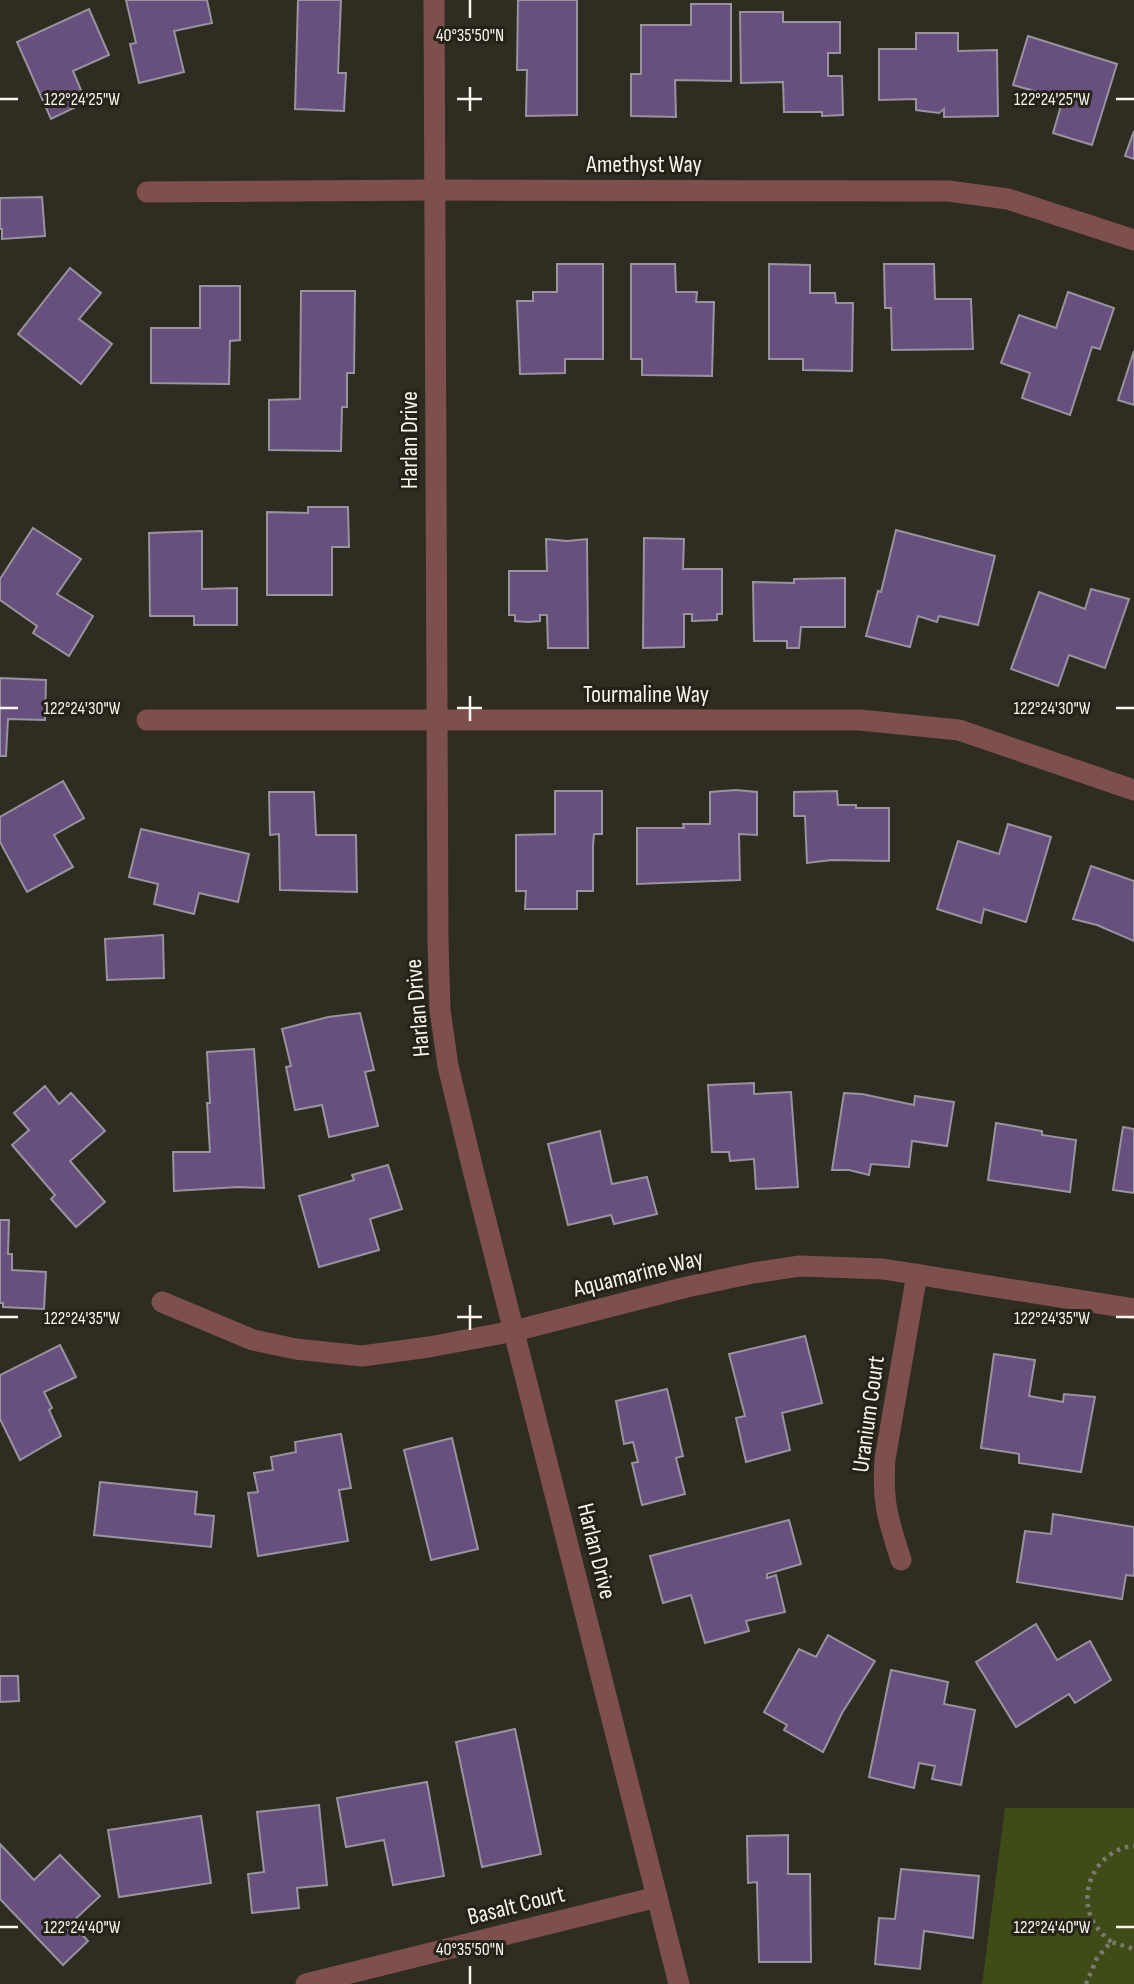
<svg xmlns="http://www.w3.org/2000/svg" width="1134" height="1984" font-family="'Sofia Sans Condensed',sans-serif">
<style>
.green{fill:#3f4c18}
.building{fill:#67507e;stroke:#98939f;stroke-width:2}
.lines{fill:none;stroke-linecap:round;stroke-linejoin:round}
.path{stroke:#7c7a70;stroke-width:4.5;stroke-dasharray:3.5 5;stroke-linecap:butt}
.street{stroke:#7e504d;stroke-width:21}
.ticks{fill:none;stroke:#f7f5ee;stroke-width:2.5}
.labels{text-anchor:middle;stroke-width:6;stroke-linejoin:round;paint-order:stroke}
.street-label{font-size:24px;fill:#f7f5ee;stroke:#252218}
.ticks-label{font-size:18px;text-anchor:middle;fill:#f7f5ee;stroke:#252218;stroke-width:6;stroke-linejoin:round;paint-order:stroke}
</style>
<rect width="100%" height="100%" fill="#2f2c21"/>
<polygon class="green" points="1005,1808 1134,1808 1134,1984 982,1984"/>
<g class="building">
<polygon points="126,0 207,0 212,23 174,31 184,72 139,83 130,44 136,43"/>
<polygon points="298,0 341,0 338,73 346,73 344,111 295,109"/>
<polygon points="518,0 577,0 577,115 526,116 527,70 517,70"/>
<polygon points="691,4 731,4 731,81 675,80 676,117 631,116 631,74 641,74 641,25 691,25"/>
<polygon points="89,9 109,55 73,71 86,102 51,119 17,42"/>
<polygon points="740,12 783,12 783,22 840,22 840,53 828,53 828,76 842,76 843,115 822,116 822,112 784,112 783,82 741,83"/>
<polygon points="916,33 958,33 958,51 997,50 998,116 944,117 944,109 939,113 916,110 916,99 879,100 879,49 916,49"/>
<polygon points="1028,36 1117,64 1092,145 1053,133 1063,99 1013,85"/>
<polygon points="1134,131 1134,159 1125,156"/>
<polygon points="42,197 45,236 2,239 2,229 0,229 0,198"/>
<polygon points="557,264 603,264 603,359 565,359 565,373 520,374 517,301 533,301 533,292 557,292"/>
<polygon points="631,264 675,264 676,292 697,292 696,302 714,302 712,376 642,375 642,359 631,359"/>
<polygon points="769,264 810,265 810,293 835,293 836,303 853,303 852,371 803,370 803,359 769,359"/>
<polygon points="884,264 934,264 935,299 971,299 973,349 892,350 891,308 885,308"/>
<polygon points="70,268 101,293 79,319 112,344 81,384 18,334"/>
<polygon points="200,286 240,286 240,340 230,341 229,384 151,383 151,328 200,328"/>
<polygon points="301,291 355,291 354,373 347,373 347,407 342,407 341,451 269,450 269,400 300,399"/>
<polygon points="1068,292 1114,308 1100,349 1092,347 1070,415 1022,398 1030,373 1001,363 1019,315 1056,328"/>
<polygon points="1134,351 1134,405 1118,400"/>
<polygon points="308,507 348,507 349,547 332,547 332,595 267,595 267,512 308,513"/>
<polygon points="33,528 81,559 57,594 93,616 69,656 33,633 37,626 0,600 0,579"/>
<polygon points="896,530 995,556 978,625 939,616 937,622 918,616 910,647 866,636 878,591 881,592"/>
<polygon points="202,531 202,589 237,588 237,625 194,625 194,616 150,616 149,533"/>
<polygon points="644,538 684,539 683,569 722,569 722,614 717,614 717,620 692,621 692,614 684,614 684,647 643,648"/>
<polygon points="546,539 567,541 587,539 588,648 548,648 547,615 540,615 540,621 528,622 515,621 515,615 509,615 509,571 547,571"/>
<polygon points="845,578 845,627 801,627 799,648 787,648 787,641 754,641 753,582 794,583 794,579"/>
<polygon points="1091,589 1129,599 1105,668 1069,655 1058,686 1011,669 1039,592 1085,609"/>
<polygon points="0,678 46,680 45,720 8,719 6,756 0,756"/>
<polygon points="63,781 84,818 54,835 73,867 27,892 0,842 0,817"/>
<polygon points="736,790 757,792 757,835 739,834 740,880 637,884 637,828 684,828 683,824 710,824 710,792"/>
<polygon points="555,791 602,791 602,834 594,834 593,846 593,891 577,891 577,909 525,909 526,891 516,891 516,835 555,834"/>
<polygon points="837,791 838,805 856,805 856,808 889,808 889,861 832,860 807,863 805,816 794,816 794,792"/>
<polygon points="269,792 314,792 316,835 356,835 357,892 280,890 279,834 270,835"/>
<polygon points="1008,824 1051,837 1026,922 984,909 981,923 937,909 958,841 999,854"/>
<polygon points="141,829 249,854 238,902 199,893 194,914 154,904 158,884 129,877"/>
<polygon points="1091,866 1134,881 1134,941 1097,925 1073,919"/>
<polygon points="163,935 164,978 107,980 105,939"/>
<polygon points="360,1013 374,1070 365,1072 378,1126 329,1137 322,1105 295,1110 286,1067 291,1066 282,1029 328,1017"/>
<polygon points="254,1049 264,1188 238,1187 174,1191 173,1152 210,1152 207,1103 210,1103 207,1052"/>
<polygon points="754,1083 754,1094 791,1092 798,1187 756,1189 754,1159 730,1161 729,1152 712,1152 708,1085"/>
<polygon points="45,1086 59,1104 71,1093 105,1131 70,1161 105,1202 76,1227 51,1199 55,1195 12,1145 29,1130 14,1113"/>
<polygon points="844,1093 862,1094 914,1105 915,1096 954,1102 947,1146 912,1141 909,1167 871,1164 869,1175 849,1170 832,1170"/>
<polygon points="996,1123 1042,1131 1042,1135 1076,1140 1070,1192 988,1180"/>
<polygon points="1123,1127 1134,1129 1134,1193 1113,1190"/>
<polygon points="600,1131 612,1184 647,1177 657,1214 614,1224 611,1215 568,1225 548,1144"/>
<polygon points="388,1165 402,1209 370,1219 379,1250 319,1267 299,1196 354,1180 352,1175"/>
<polygon points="0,1220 9,1220 8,1254 12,1254 12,1270 46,1272 44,1309 3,1307 3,1303 0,1303"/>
<polygon points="805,1336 822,1403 782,1413 790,1450 746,1462 736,1418 745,1416 729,1354"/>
<polygon points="60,1345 76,1377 44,1392 52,1408 49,1410 61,1436 20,1460 0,1419 0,1375"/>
<polygon points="994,1354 1035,1360 1029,1396 1063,1402 1064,1394 1095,1397 1081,1472 1019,1463 1019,1454 981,1448"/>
<polygon points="667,1389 683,1456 676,1458 685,1494 642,1505 632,1463 638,1462 633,1442 624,1444 616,1401"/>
<polygon points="341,1434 351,1488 339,1490 348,1541 258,1556 248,1493 258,1492 254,1473 273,1470 271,1457 296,1452 295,1442"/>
<polygon points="452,1438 478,1549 431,1560 404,1450"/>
<polygon points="100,1482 197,1492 195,1514 214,1516 211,1547 94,1535"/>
<polygon points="1053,1514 1134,1527 1134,1576 1126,1575 1122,1599 1017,1582 1025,1531 1051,1534"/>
<polygon points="789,1520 801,1564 767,1574 767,1578 776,1575 785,1612 746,1621 749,1631 705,1643 691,1595 663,1603 650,1556"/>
<polygon points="1036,1624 1057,1660 1090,1641 1111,1680 1075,1703 1069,1694 1016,1727 976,1662"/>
<polygon points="828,1635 875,1661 842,1713 823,1752 784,1730 787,1725 764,1712 799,1649 816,1657"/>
<polygon points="891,1670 948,1682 944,1704 975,1710 961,1785 932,1779 935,1766 919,1763 914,1788 869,1777"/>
<polygon points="0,1676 18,1676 19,1701 0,1702"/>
<polygon points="515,1729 541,1854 482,1867 456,1742"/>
<polygon points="427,1782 444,1876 393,1885 384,1840 346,1847 337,1798"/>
<polygon points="319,1805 327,1885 297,1888 299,1908 252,1913 248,1874 264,1872 257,1812"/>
<polygon points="201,1816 211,1883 119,1897 108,1830"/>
<polygon points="788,1835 788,1874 810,1874 811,1962 759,1962 757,1882 748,1883 747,1836"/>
<polygon points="0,1844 34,1880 60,1855 100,1896 71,1923 88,1941 63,1965 0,1899"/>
<polygon points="901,1869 979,1876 973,1938 924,1931 920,1969 875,1964 879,1918 895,1919"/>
</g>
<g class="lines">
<g class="path">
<path d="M 1111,1942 C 1102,1934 1092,1924 1089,1911 C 1081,1881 1103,1848 1134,1846"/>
<polyline points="1086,1984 1097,1958 1111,1942 1134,1949"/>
</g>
<g class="street">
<polyline points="434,0 438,942 440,1010 448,1066 473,1170 679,1984"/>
<polyline points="147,192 435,190 948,191 1008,199 1134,240"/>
<polyline points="147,720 860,720 959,730 1134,790"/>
<polyline points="162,1302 253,1340 296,1349 362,1356 429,1347 514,1331 687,1287 753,1273 800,1266 883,1269 1134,1309"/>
<path d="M 901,1560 C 888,1520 882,1502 885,1459 L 917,1274"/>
<polyline points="306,1984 657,1897"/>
</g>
</g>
<path class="ticks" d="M 470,0 L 470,18M 470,87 L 470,111M 0,99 L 18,99M 457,99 L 482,99M 1116,99 L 1134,99M 470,696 L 470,721M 0,708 L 18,708M 457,708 L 482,708M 1116,708 L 1134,708M 470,1305 L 470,1330M 0,1317 L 18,1317M 457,1317 L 482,1317M 1116,1317 L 1134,1317M 0,1927 L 18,1927M 1116,1927 L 1134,1927M 470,1966 L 470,1984"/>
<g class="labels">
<g class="street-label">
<text x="644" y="172">Amethyst Way</text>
<text transform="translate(409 440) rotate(-90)" y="8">Harlan Drive</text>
<text x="646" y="702">Tourmaline Way</text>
<text transform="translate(417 1008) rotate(-95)" y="8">Harlan Drive</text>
<text transform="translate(638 1273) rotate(-14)" y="8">Aquamarine Way</text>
<text transform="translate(868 1414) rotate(-82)" y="8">Uranium Court</text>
<text transform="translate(597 1551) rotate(76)" y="8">Harlan Drive</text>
<text transform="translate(516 1905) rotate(-14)" y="8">Basalt Court</text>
</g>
</g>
<g class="ticks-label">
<text x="470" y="41">40°35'50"N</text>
<text x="1052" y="105">122°24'25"W</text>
<text x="82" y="105">122°24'25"W</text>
<text x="1052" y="714">122°24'30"W</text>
<text x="82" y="714">122°24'30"W</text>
<text x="1052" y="1324">122°24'35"W</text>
<text x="82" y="1324">122°24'35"W</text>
<text x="82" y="1933">122°24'40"W</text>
<text x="1052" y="1933">122°24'40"W</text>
<text x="470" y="1955">40°35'50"N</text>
</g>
</svg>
